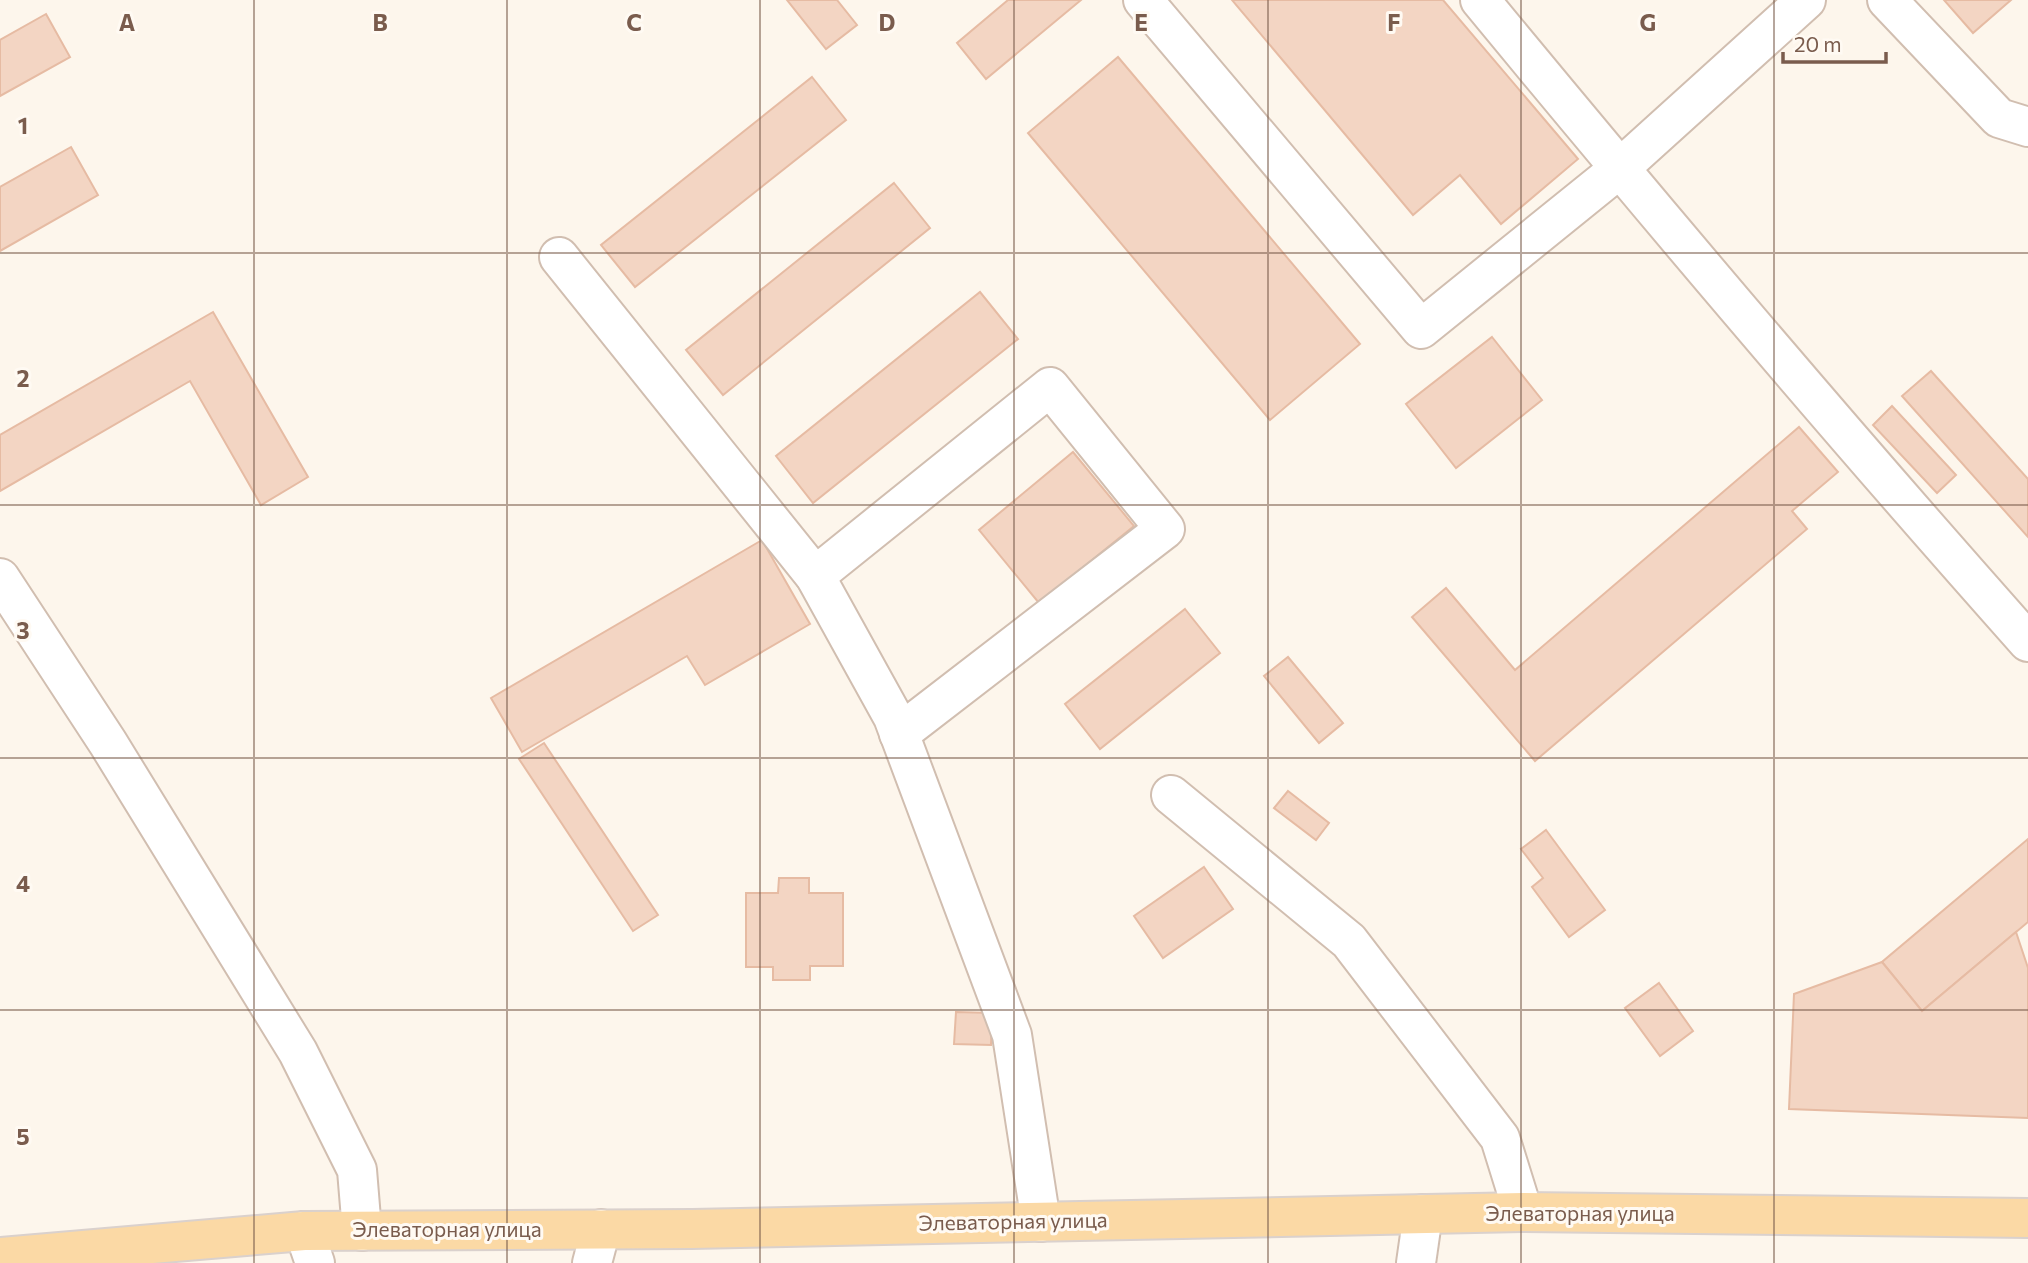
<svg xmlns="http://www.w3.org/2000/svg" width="2028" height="1263" font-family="Commissioner,sans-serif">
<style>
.building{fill:#f3d5c3;stroke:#e6bba3;stroke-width:2}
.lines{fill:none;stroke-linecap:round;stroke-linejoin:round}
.minor-casing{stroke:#d1beb0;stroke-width:42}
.major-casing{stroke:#dad1cd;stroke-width:42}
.minor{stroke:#fff;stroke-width:38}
.major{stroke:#fbd9a5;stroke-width:38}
.grid{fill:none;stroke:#7a5c4d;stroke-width:2;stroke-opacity:0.55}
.labels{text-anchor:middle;stroke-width:6;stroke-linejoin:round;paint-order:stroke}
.street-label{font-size:21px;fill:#7a5c4d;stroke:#fffaf3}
.grid-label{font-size:23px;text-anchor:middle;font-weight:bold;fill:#7a5c4d;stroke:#fffaf3;stroke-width:6;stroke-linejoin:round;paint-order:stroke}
</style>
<rect width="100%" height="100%" fill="#fdf6ec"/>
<g class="building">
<polygon points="787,0 837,0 857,25 826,49"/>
<polygon points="1008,0 1081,0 986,79 957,43"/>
<polygon points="1232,0 1443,0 1578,159 1501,224 1460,175 1413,215"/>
<polygon points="1944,0 2011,0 1973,33"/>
<polygon points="46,14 70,57 0,96 0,40"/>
<polygon points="1118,57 1360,344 1270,420 1028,133"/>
<polygon points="812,77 846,120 635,287 601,245"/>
<polygon points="71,147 98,195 0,251 0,187"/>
<polygon points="894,183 930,228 723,395 686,350"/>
<polygon points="980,292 1018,339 813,503 776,456"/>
<polygon points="213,312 308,477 261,505 190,381 0,491 0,435"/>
<polygon points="1492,337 1542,400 1456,468 1406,404"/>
<polygon points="1931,371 2028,479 2028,537 1902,396"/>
<polygon points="1892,406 1956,475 1937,493 1873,425"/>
<polygon points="1799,427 1838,472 1792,511 1807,529 1535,761 1412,617 1446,588 1515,670"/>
<polygon points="1073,452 1134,526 1039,603 979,530"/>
<polygon points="762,540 810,624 705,685 687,656 522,752 491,698"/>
<polygon points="1185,609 1220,653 1100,749 1065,704"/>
<polygon points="1288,657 1343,723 1319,743 1264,676"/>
<polygon points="544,743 658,915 633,931 519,759"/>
<polygon points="1288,791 1329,823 1316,840 1274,808"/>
<polygon points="1546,830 1605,910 1569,937 1532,887 1543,878 1521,849"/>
<polygon points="2028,839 2028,922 1922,1011 1882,962"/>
<polygon points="1204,867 1233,909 1163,958 1134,916"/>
<polygon points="779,878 809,878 809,893 843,893 843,966 810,966 810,980 773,980 773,967 746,967 746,893 778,893"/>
<polygon points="2016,932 2028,968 2028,1118 1789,1109 1794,994 1882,962 1922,1011"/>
<polygon points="1659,983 1693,1031 1660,1056 1625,1008"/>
<polygon points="956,1012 992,1013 991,1045 954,1044"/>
</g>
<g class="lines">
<defs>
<g id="minor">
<polyline points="1143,0 1421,329 1619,169 1806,0"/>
<path d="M 1480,0 C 1659,217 1841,432 2028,642"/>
<polyline points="1887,0 1999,118 2028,127"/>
<polyline points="559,257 815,576 893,717 1012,1035 1041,1222"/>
<polyline points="815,576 1050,387 1165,529 899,734"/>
<polyline points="0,578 108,743 298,1052 357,1170 362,1231"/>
<polyline points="1171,795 1349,941 1500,1138 1523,1212"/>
<polyline points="304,1231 315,1263"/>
<polyline points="592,1263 601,1229"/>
<polyline points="1416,1263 1423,1214"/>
</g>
<polyline id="major" points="0,1257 304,1231 692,1229 1523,1212 2028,1218"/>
</defs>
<use href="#minor" class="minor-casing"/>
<use href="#major" class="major-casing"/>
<use href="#minor" class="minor"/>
<use href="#major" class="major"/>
</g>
<path class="grid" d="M 254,0 L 254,1263M 507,0 L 507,1263M 760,0 L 760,1263M 1014,0 L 1014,1263M 1268,0 L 1268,1263M 1521,0 L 1521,1263M 1774,0 L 1774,1263M 0,253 L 2028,253M 0,505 L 2028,505M 0,758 L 2028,758M 0,1010 L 2028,1010"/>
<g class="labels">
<g class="street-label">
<text x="1580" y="1221">Элеваторная улица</text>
<text transform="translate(1013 1222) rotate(-1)" y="7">Элеваторная улица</text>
<text x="447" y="1237">Элеваторная улица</text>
</g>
</g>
<g class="grid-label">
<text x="127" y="31">A</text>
<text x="380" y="31">B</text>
<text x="634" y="31">C</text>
<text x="887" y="31">D</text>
<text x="1141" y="31">E</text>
<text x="1394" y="31">F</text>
<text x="1648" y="31">G</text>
<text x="23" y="134">1</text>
<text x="23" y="387">2</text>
<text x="23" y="639">3</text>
<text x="23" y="892">4</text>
<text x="23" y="1145">5</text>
</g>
<path d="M1783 52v10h103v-10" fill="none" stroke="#7a5c4d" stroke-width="3.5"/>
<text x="1794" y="52" font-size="21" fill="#7a5c4d" stroke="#fffaf3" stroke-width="5" paint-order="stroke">20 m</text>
</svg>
